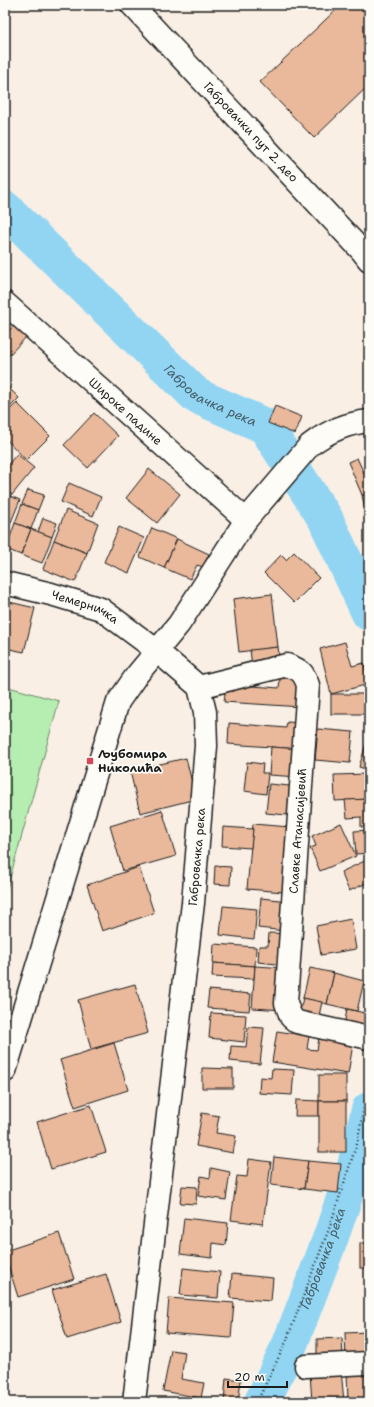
<svg xmlns="http://www.w3.org/2000/svg" width="374" height="1407" font-family="'Shantell Sans',sans-serif">
<style>
.green{fill:#b6eeb2;stroke:#698567}
.lines{fill:none;stroke-linecap:round;stroke-linejoin:round}
.river{stroke:#91d5f3;stroke-width:36}
.building{fill:#eab99b;stroke:#1c1c1c}
.minor-casing{stroke:#1c1c1c;stroke-width:25}
.path{stroke:#1c1c1c;stroke-width:2.5;stroke-dasharray:1 3;stroke-linecap:butt}
.minor{stroke:#fdfcf7;stroke-width:22}
.poi-dot{fill:#d1495b;stroke:#fdfcf7;stroke-width:1.5}
.labels{text-anchor:middle;stroke-width:3.5;stroke-linejoin:round;paint-order:stroke}
.street-label{font-size:12px;fill:#1c1c1c;stroke:#fdfcf7}
.poi-label{font-size:12px;font-weight:bold;fill:#1c1c1c;stroke:#fdfcf7;text-anchor:start}
.water-label{font-size:13px;font-style:italic;fill:#455d67;stroke:#fdfcf7}
</style>
<rect width="100%" height="100%" fill="#f9efe5"/>
<filter id="ink" filterUnits="userSpaceOnUse"><feTurbulence type="fractalNoise" baseFrequency=".025" numOctaves="2"/><feDisplacementMap in="SourceGraphic" scale="8" xChannelSelector="R" yChannelSelector="G"/><feConvolveMatrix kernelMatrix="1 2 1 2 8 2 1 2 1" color-interpolation-filters="sRGB"/></filter>
<g filter="url(#ink)">
<polygon class="green" points="5,686 59,701 5,896"/>
<g class="lines">
<g class="river">
<path id="s1" d="M 5,209 L 197,396 L 265,426 L 325,518 L 369,613"/>
<path id="s2" d="M 262,1402 L 290,1344 L 329,1242 L 354,1170 L 369,1110"/>
</g>
</g>
<g class="building">
<polygon points="341,5 360,5 369,15 369,85 314,138 260,82"/>
<polygon points="18,321 30,333 7,357 5,355 5,335"/>
<polygon points="5,384 19,398 5,412"/>
<polygon points="17,403 50,436 26,460 5,438 5,414"/>
<polygon points="275,406 302,417 295,434 268,423"/>
<polygon points="94,413 118,436 88,468 64,445"/>
<polygon points="17,454 34,468 12,495 5,489 5,468"/>
<polygon points="357,458 369,484 369,494 362,495 348,462"/>
<polygon points="149,469 180,494 157,523 126,498"/>
<polygon points="69,483 101,497 93,516 61,502"/>
<polygon points="28,490 44,495 38,510 22,504"/>
<polygon points="5,494 20,500 9,527 5,525"/>
<polygon points="369,494 369,530 362,495"/>
<polygon points="22,504 38,510 31,529 15,523"/>
<polygon points="66,510 98,523 87,553 54,540"/>
<polygon points="43,518 57,523 52,537 38,532"/>
<polygon points="15,523 31,529 21,555 6,549"/>
<polygon points="119,527 144,538 129,573 104,562"/>
<polygon points="152,528 177,539 164,568 140,557"/>
<polygon points="31,529 52,537 42,563 21,555"/>
<polygon points="177,539 209,554 203,567 197,565 190,579 164,568"/>
<polygon points="54,540 87,553 75,582 43,569"/>
<polygon points="294,552 319,578 294,603 264,573 281,555 286,560"/>
<polygon points="272,594 278,647 239,652 233,599"/>
<polygon points="5,601 35,608 24,652 5,648"/>
<polygon points="345,642 352,666 364,663 369,684 331,694 320,649"/>
<polygon points="278,647 280,663 252,666 250,650"/>
<polygon points="280,678 304,679 302,707 224,702 226,684 279,688"/>
<rect x="331" y="694" width="38" height="20"/>
<polygon points="287,722 302,723 301,749 228,744 229,723 286,728"/>
<polygon points="318,729 353,732 350,763 315,760"/>
<polygon points="367,741 369,742 369,770 359,767"/>
<polygon points="271,747 301,749 299,777 269,775"/>
<polygon points="186,758 196,799 140,813 130,771"/>
<polygon points="247,762 263,764 262,773 268,773 266,794 244,791"/>
<polygon points="369,774 369,799 335,801 334,775"/>
<polygon points="269,784 300,787 297,816 266,813"/>
<polygon points="369,799 369,826 361,827 361,817 347,818 345,800"/>
<polygon points="162,810 176,856 123,871 110,826"/>
<polygon points="341,823 356,856 320,871 310,848 316,846 312,836"/>
<polygon points="253,824 290,827 284,892 247,889"/>
<polygon points="223,827 253,829 251,848 222,846"/>
<polygon points="369,830 369,853 356,854 354,831"/>
<polygon points="369,859 369,882 349,891 341,872"/>
<polygon points="215,866 231,867 230,885 214,884"/>
<polygon points="139,867 154,913 102,931 87,885"/>
<polygon points="261,898 289,901 286,931 258,928"/>
<polygon points="223,906 257,909 254,939 220,935"/>
<polygon points="351,919 356,949 321,955 316,926"/>
<polygon points="269,933 288,934 286,965 258,962 259,946 268,946"/>
<polygon points="214,944 256,947 255,966 213,963"/>
<polygon points="213,963 255,966 254,979 212,977"/>
<polygon points="255,966 287,968 284,1010 252,1008"/>
<polygon points="310,968 334,973 327,1004 303,998"/>
<polygon points="334,973 364,981 357,1011 327,1004"/>
<polygon points="135,984 148,1033 91,1049 78,1000"/>
<polygon points="209,990 251,994 249,1011 207,1008"/>
<polygon points="303,998 322,1002 318,1020 299,1015"/>
<polygon points="347,1009 369,1014 369,1030 344,1026"/>
<polygon points="211,1013 246,1015 244,1042 209,1038"/>
<polygon points="248,1027 264,1028 260,1064 230,1061 231,1046 246,1047"/>
<polygon points="277,1031 309,1036 307,1049 317,1050 320,1032 354,1038 348,1074 272,1062"/>
<polygon points="114,1043 128,1090 75,1107 60,1060"/>
<polygon points="202,1068 233,1069 233,1088 202,1088"/>
<polygon points="272,1069 294,1070 292,1095 259,1093 260,1077 271,1078"/>
<rect x="319" y="1075" width="27" height="26"/>
<polygon points="296,1100 319,1101 319,1116 295,1116"/>
<rect x="319" y="1101" width="27" height="51"/>
<polygon points="91,1105 106,1152 51,1169 37,1122"/>
<polygon points="202,1113 219,1116 216,1133 236,1136 233,1153 196,1146"/>
<polygon points="274,1157 308,1161 304,1189 271,1185"/>
<polygon points="249,1159 271,1162 263,1224 231,1220 237,1176 247,1177"/>
<polygon points="308,1161 341,1164 338,1193 304,1189"/>
<polygon points="211,1168 230,1172 226,1200 198,1196 201,1176 210,1178"/>
<polygon points="182,1186 197,1187 196,1204 180,1203"/>
<polygon points="184,1218 228,1223 226,1245 213,1243 212,1258 180,1254"/>
<polygon points="59,1233 74,1279 18,1297 5,1255 5,1251"/>
<rect x="360" y="1243" width="9" height="25"/>
<polygon points="183,1268 220,1272 218,1298 180,1295"/>
<polygon points="106,1274 121,1322 67,1339 52,1290"/>
<polygon points="232,1274 273,1278 271,1301 230,1298"/>
<polygon points="169,1298 234,1303 231,1338 166,1333"/>
<polygon points="369,1332 369,1359 346,1360 345,1333"/>
<polygon points="342,1338 343,1358 317,1360 317,1339"/>
<polygon points="171,1350 185,1352 181,1379 204,1383 201,1398 163,1391"/>
<polygon points="341,1370 344,1402 312,1402 310,1373"/>
<polygon points="369,1370 369,1402 348,1402 347,1372"/>
<polygon points="226,1378 241,1380 238,1402 224,1402"/>
</g>
<g class="lines">
<defs>
<g id="minor">
<path id="s3" d="M 132,5 L 362,251 L 369,260"/>
<path id="s4" d="M 5,303 L 246,520"/>
<path id="s5" d="M 5,583 L 51,594 L 101,609 L 156,650 L 199,687 L 205,712 L 206,746 L 193,903 L 134,1402"/>
<path d="M 199,687 L 287,665 C 300,670 303,671 308,685 L 286,1003 L 291,1017 L 297,1022 L 369,1038"/>
<path d="M 5,1071 L 118,702 L 136,676 L 179,624 L 246,520 L 310,445 C 327,432 348,423 369,421"/>
<polyline points="306,1366 369,1363"/>
</g>
</defs>
<use href="#minor" class="minor-casing"/>
<polyline class="path" points="257,1402 286,1342 330,1226 357,1143 369,1083"/>
<use href="#minor" class="minor"/>
</g>
</g>
<rect class="poi-dot" x="86" y="757" width="8" height="8" rx="2"/>
<g class="labels">
<g class="street-label">
<text dy="4" stroke="none"><textPath href="#s3" startOffset="174">Габровачки пут 2. део</textPath></text>
<text dy="4" stroke="none"><textPath href="#s4" startOffset="162">Широке падине</textPath></text>
<text dy="4" stroke="none"><textPath href="#s5" startOffset="84">Чемерничка</textPath></text>
<text transform="translate(298 831) rotate(-86)" y="4">Славке Атанасијевић</text>
<text transform="translate(197 857) rotate(-85)" y="4">Габровачка река</text>
</g>
<g class="poi-label">
<text x="98" y="758">Љубомира<tspan x="98" dy="14">Николића</tspan></text>
</g>
<g class="water-label">
<text dy="5" stroke="none"><textPath href="#s1" startOffset="279">Габровачка река</textPath></text>
<text dy="5" stroke="none"><textPath href="#s2" startOffset="156">Габровачка река</textPath></text>
</g>
</g>
<rect width="374" height="1407" fill="none" stroke="#fdfcf7" stroke-width="20"/>
<rect x="10" y="10" width="354" height="1387" fill="none" stroke="#1c1c1c" stroke-width="1.5" filter="url(#ink)"/>
<path d="M228 1381v6h59v-6" fill="none" stroke="#1c1c1c" stroke-width="2"/>
<text x="234" y="1381" font-size="12" fill="#1c1c1c" stroke="#fdfcf7" stroke-width="3" paint-order="stroke">20 m</text>
</svg>
